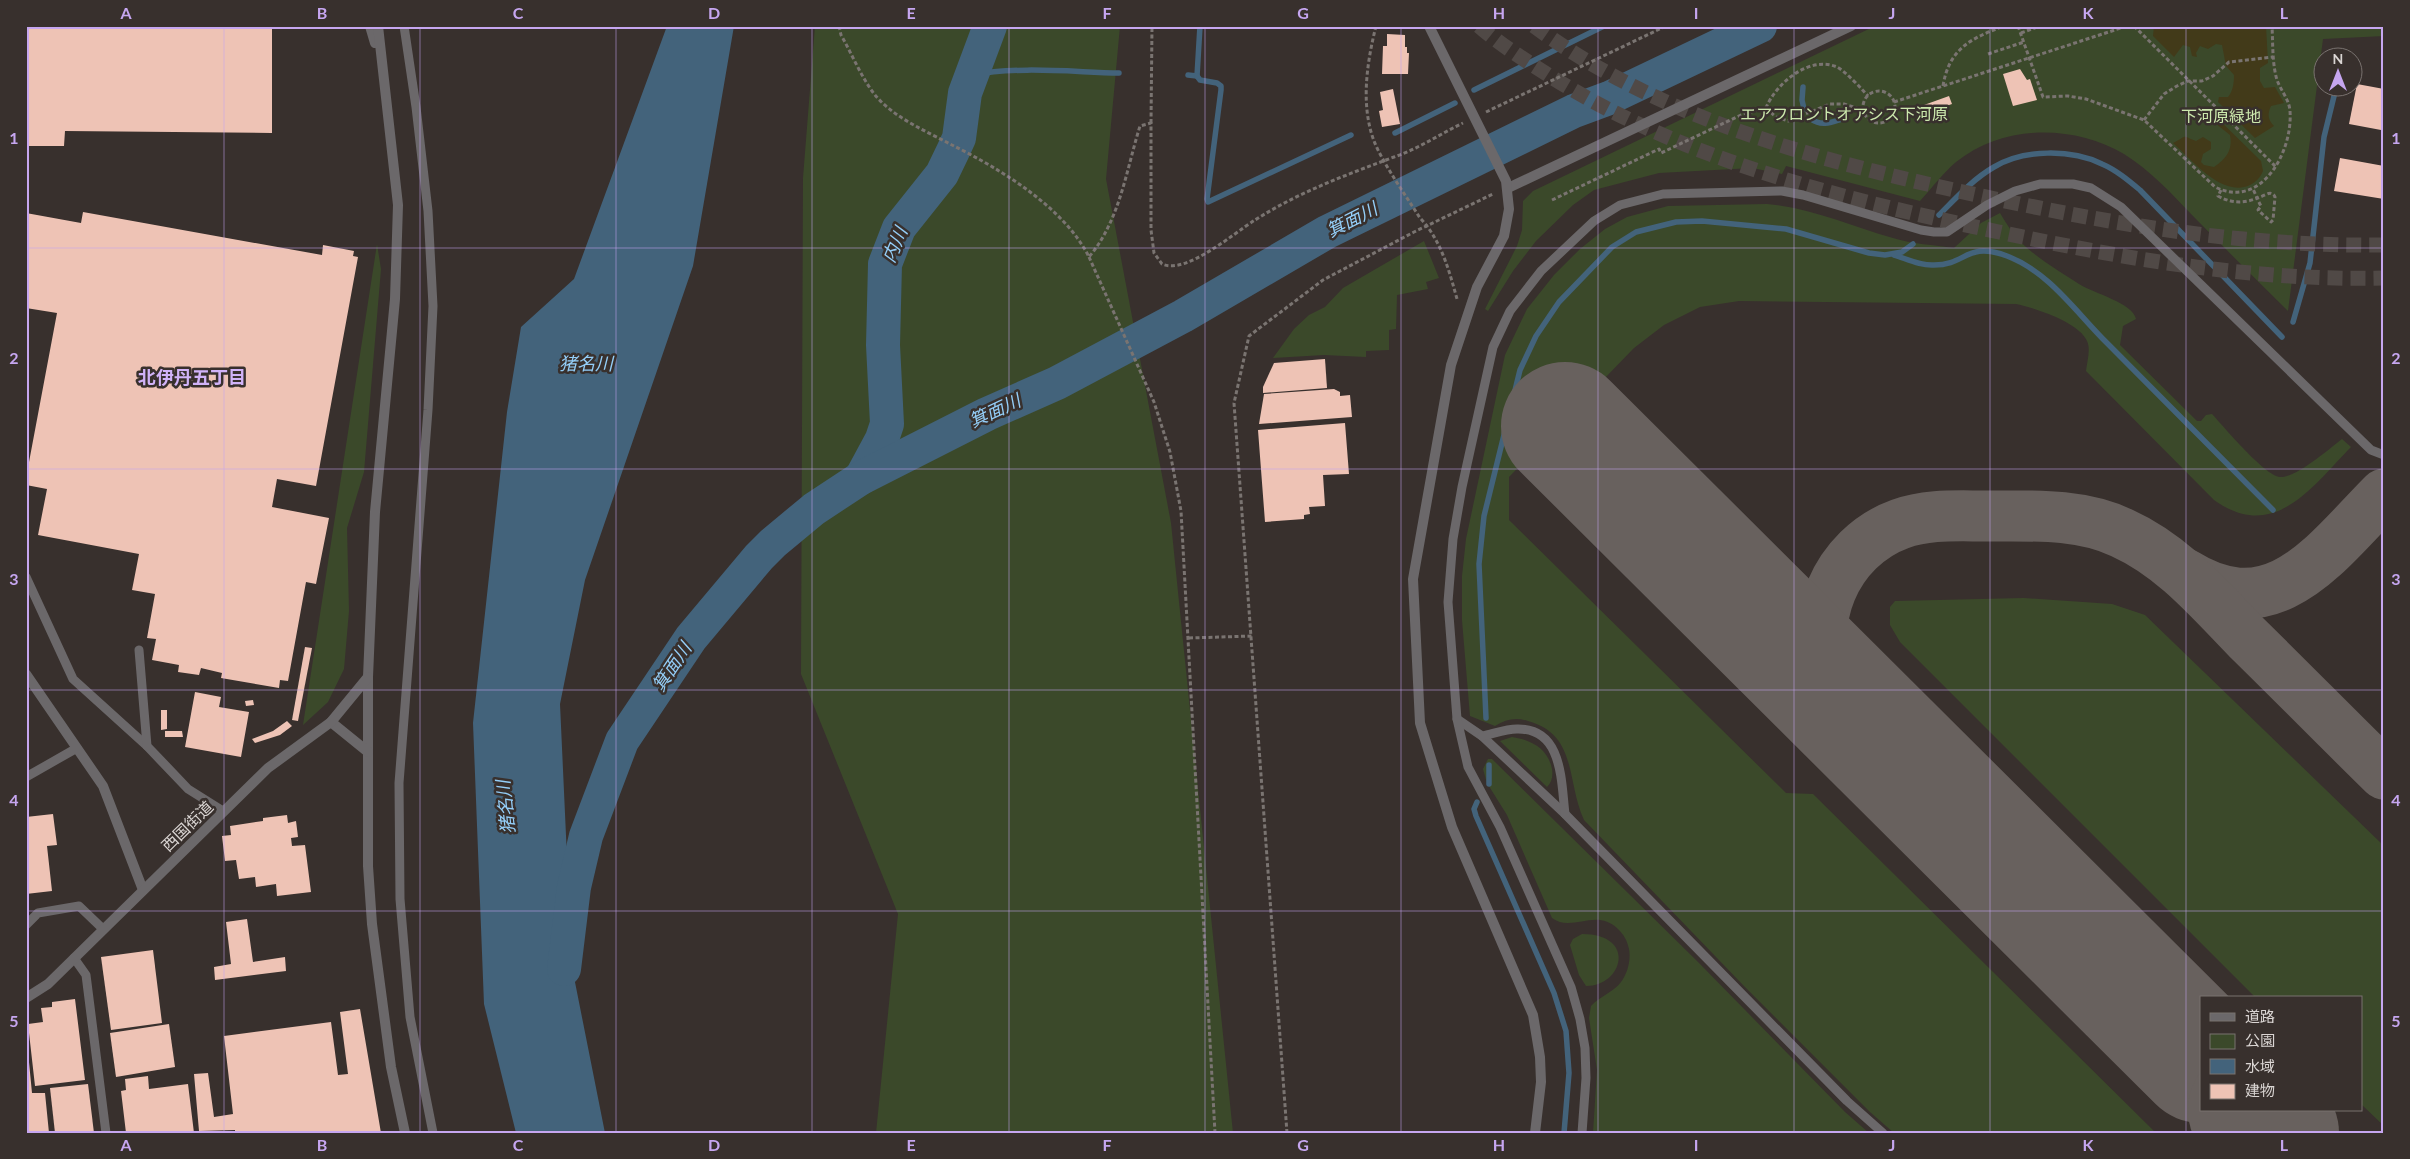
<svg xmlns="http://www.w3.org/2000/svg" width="2410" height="1159" font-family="Lato,'Noto Sans JP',sans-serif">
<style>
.green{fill:#3b492a}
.sand{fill:#423a19}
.water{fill:#43637b}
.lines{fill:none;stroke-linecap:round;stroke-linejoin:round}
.stream{stroke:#43637b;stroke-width:5.5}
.river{stroke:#43637b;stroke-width:34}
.taxiway{stroke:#68615e;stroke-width:51}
.runway{stroke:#68615e;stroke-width:128}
.building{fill:#eec3b5}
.motorway-tunnel{stroke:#504946;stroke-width:15;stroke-dasharray:15 8;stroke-linecap:butt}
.path{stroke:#7a7471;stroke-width:3;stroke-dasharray:4 2.5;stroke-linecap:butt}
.service{stroke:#6b686a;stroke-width:9}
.minor{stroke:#6b686a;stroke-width:10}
.tertiary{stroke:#6b686a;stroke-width:10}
.grid{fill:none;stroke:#c6a6f0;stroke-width:1;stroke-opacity:0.55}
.labels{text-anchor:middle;stroke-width:5;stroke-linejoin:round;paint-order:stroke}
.park-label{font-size:16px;fill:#cce8ad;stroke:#38302d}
.street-label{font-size:16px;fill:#dad5d3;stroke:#38302d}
.water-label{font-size:18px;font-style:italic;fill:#94cef8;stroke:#38302d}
.neighbourhood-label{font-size:18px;font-weight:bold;fill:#d1b3f8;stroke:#38302d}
.neatline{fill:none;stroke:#c6a6f0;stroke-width:2}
.grid-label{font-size:16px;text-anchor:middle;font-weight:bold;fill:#c6a6f0}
</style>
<rect width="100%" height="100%" fill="#38302d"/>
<g class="green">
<polygon points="815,26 1120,26 1106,179 1171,523 1233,1133 876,1133 898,914 801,674 803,178"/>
<path d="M 1875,26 L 2384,26 L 2384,36 L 2323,39 L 2288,311 C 2256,280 2225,248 2194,217 C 2173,195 2150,170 2124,154 C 2073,124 2004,124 1956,162 C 1943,173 1932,188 1920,201 L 1786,166 L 1782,174 L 1752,168 L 1659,173 L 1594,190 L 1573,205 L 1536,241 L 1513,271 L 1488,311 L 1485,309 L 1517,246 L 1522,230 L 1523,201 L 1533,191 Z"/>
<path d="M 1767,204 C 1812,208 1850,226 1893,238 C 1912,244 1934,245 1954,248 L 1981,223 L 2000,213 C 2005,221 2010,230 2017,238 C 2029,253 2062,273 2079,284 C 2093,293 2133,303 2136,319 L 2123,326 L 2120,345 L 2197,421 L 2201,421 L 2206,415 L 2212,414 C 2224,427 2265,476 2280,477 C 2296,478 2329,449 2342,439 L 2351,447 C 2312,487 2274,543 2214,500 L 2086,371 C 2087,362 2091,349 2087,341 C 2079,322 2035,308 2016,304 L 1739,301 L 1700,307 L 1664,325 L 1634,348 L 1509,477 L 1509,520 L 1786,793 L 1813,794 L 2156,1133 L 1894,1133 L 1870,1112 L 1743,985 L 1584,820 C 1566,781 1578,735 1528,721 C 1516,717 1506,719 1495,726 L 1470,716 L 1462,620 L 1462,576 L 1466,539 L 1505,355 L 1527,309 L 1554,275 L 1580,249 L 1605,229 L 1627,217 L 1668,206 Z"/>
<polygon points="1424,241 1439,278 1426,282 1428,289 1397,295 1396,329 1389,330 1389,350 1366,351 1366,357 1324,355 1273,358 1294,329 1309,315 1325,307 1343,288"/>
<polygon points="377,244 381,269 364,472 347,528 349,611 344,669 328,702 303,725"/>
<polygon points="2024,598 2112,604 2145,615 2384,846 2384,1126 2361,1104 2361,998 2256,998 1900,642 1890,625 1890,607 1895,601"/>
<path d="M 1512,737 C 1532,740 1548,749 1552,769 C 1553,776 1552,782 1547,787 L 1500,741 Z"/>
<path d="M 1488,759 L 1492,759 L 1698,962 L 1845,1112 L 1869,1133 L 1593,1133 L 1597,1070 L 1589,1018 L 1591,1006 C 1600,996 1614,992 1621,982 C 1628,973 1631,959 1629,949 C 1627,940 1624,935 1618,929 C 1596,907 1572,933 1552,918 L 1507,815 L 1487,783 L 1483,769 Z"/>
<path d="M 1582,934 C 1637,934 1623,986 1586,986 L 1579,975 L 1570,945 L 1573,939 Z"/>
</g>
<g class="sand">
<path d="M 2154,26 L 2266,26 L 2268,63 L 2260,68 L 2260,81 L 2264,88 L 2275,87 L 2284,103 L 2271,106 C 2267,114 2268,120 2274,126 L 2255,138 L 2218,102 L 2219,97 L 2228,97 C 2233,91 2234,83 2234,75 L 2226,66 L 2222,45 L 2216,44 L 2208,49 L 2200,46 L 2196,53 L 2197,57 L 2192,56 L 2190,47 L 2183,45 L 2174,57 L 2153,36 Z"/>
<path d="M 2209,110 L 2261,161 L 2263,171 C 2260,178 2256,182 2250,185 C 2222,198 2192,160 2173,143 C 2189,135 2180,135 2196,141 L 2203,137 L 2211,142 L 2211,149 L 2203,154 L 2201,162 L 2204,165 L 2214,167 C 2226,159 2233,150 2230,135 L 2215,123 Z"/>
</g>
<polygon class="water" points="667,26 734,26 693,266 585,580 560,704 572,967 605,1133 516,1133 484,1004 473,723 507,412 521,327 574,279"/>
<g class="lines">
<g class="stream">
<path d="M 972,75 C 1020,66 1071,72 1119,73"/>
<polyline points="1188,75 1197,76 1200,26"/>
<polyline points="1197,76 1200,80 1217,83 1221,86 1221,90 1207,199 1208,202 1351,135"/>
<polyline points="1803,87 1802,100 1804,109"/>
<polyline points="1474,90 1604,26"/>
<path d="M 1811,119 C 1822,127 1832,122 1845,118"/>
<polyline points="1395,133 1455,103"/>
<path d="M 1939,215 C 1956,198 1973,179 1994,167 C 2024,149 2071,149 2102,164 C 2116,170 2128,180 2140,190 L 2282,337"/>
<path d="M 1894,255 C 1907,259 1921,266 1934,265 C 1967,265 1966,241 2007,256 C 2049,272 2075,311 2106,342 C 2162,398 2217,454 2273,510"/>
<polyline points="2293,322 2310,263 2324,137 2336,88"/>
<polyline points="1486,718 1479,564 1484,516 1520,370 1536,336 1559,302 1612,247 1636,232 1676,222 1702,221 1786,229 1869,253 1885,255 1902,252 1913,244"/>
<polyline points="1489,784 1489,765"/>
<polyline points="1477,802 1474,809 1476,816 1554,993 1566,1031 1569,1073 1564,1133"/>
</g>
<g class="river">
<polyline points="861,478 882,439 887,424 883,345 885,264 899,228 942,174 954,149 959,138 965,93 990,26"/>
<polyline points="564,969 574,887 586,836 622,741 691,638 759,557 773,543 814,509 861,478 987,414 1057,383 1183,316 1327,232 1574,111 1609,98 1760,26"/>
</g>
<g class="taxiway">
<path d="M 2185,574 C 2275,630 2326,552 2384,494"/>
<path d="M 1856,715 C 1849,706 1840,697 1834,686 C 1802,625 1836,547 1900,524 C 1927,514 1956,516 1985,516 C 2031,516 2080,513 2122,533 C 2173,556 2209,599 2247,638 C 2293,683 2338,729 2384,774"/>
</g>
<g class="runway">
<polyline points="1565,426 2201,1059"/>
<polyline points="2252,1110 2275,1133"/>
</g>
</g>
<g class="building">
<polygon points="26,26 272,26 272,133 65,131 64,146 26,146"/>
<polygon points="1387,34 1405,35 1405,47 1407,47 1407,53 1409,53 1408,74 1382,74 1383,46 1387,46"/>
<polygon points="2020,69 2027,80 2030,79 2037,100 2013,106 2003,74"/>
<polygon points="2357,84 2384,89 2384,113 2381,130 2349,124"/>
<polygon points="1393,89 1400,124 1382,127 1379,111 1383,110 1380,92"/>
<polygon points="1949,96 1952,104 1926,113 1924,105"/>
<polygon points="2340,158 2384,166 2384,199 2334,191"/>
<polygon points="83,212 322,255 323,245 354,251 353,256 358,257 316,486 277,479 272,507 329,518 316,584 306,582 288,681 280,680 279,688 221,678 222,673 201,668 199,675 178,672 179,665 152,660 156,639 147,638 155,594 132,590 139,554 38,535 47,489 26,485 26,478 57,313 26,308 26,213 81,223"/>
<polygon points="1325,359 1327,388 1263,393 1263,387 1274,363"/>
<polygon points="1334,389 1340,392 1340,396 1350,395 1352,417 1259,424 1264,394"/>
<polygon points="1345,423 1349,474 1323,475 1325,506 1309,507 1310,514 1304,515 1304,519 1265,522 1258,430"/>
<polygon points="305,647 312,648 298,721 292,720"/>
<polygon points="195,692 221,697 219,707 249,712 241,757 185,747"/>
<polygon points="253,700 254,705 246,706 245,701"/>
<polygon points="161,710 167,710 167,729 161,730"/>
<polygon points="287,721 292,726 280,735 255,743 252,739 273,731"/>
<polygon points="165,731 182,731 183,737 165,737"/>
<polygon points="53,814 57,845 47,846 52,891 26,894 26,817"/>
<polygon points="287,815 288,823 296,821 298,837 291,838 292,846 305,845 311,892 277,896 276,884 256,887 255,877 239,879 236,860 225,861 222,836 231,835 230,826 263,821 263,818"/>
<polygon points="247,919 253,962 285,957 286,971 215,980 214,967 231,964 226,922"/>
<polygon points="153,950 162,1023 111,1030 101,957"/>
<polygon points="75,999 85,1080 35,1086 28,1024 43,1022 41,1008 52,1007 52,1002"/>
<polygon points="360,1009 381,1133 235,1133 235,1130 199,1131 194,1074 208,1073 214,1117 233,1114 224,1036 331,1022 338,1075 348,1074 340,1012"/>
<polygon points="169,1024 175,1067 116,1077 110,1033"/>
<polygon points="28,1052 32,1093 45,1093 49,1133 26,1133 26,1053"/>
<polygon points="148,1076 149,1089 188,1084 194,1133 126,1133 121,1091 126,1090 125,1079"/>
<polygon points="88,1084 94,1133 55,1133 50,1088"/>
</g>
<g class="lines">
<g class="motorway-tunnel">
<path d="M 1479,26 C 1502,46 1528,62 1553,78 C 1688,162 1846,200 1999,232 C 2126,259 2254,281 2384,278"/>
<path d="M 1534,26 C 1663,121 1824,162 1977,195 C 2111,224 2246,247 2384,245"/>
</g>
<g class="path">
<path d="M 839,26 L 841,35 C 852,54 861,77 875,95 C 894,118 926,131 952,145 C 1000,169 1064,207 1089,257 C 1120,220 1126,171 1140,126 L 1151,123 L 1151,230 L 1154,253 L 1162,264 C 1186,275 1234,233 1255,220 C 1299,192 1346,175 1394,157 C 1418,149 1440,134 1463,123"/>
<path d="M 1376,26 C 1366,66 1359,114 1379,152 C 1391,175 1406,196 1420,218 C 1441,240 1449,270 1457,299"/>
<path d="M 2018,26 L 2043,97 L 2068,96 L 2086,99 L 2144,120 L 2215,187 C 2261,210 2293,152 2290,111 C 2289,99 2281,91 2277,80 C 2272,63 2273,44 2272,26"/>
<polyline points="2134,26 2276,167"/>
<polyline points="2021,33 2040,26"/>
<polyline points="1988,54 2024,42"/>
<path d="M 1943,86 C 1949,48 1972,38 2004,26"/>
<circle cx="1879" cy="107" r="16"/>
<polyline points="1894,102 2127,26"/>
<path d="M 1766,108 C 1775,85 1808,55 1837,67 C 1845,71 1862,89 1868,96"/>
<polyline points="1766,108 1776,117 1788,121 1830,104 1844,104 1863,110"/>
<polyline points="1486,112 1666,26"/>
<polyline points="2144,120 2164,94 2177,86 2188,81 2202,81 2213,76 2229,62 2273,57"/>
<polyline points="1151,123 1152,26"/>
<path d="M 2221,190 L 2218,196 C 2236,206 2250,202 2267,194 C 2271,192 2274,194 2275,197 L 2273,220 L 2271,222 L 2258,210 L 2261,206 C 2258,201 2256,195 2253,189"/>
<polyline points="1552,200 1659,149 1661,153 1743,114 1766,108"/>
<polyline points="1089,257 1154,402 1170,452 1181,511 1215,1133"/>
<polyline points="1189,638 1252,636"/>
<polyline points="1287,1133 1234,403 1249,336 1323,280 1414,232 1493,194"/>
</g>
<g class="service">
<polyline points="404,26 416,107 428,211 433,306 428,410 399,783 400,899 410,1017 433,1133"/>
<polyline points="26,577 73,679 147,746"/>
<polyline points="139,650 147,746 188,789 223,811"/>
<polyline points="1457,719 1482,736 1565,814 1847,1101 1883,1133"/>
<path d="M 1482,736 C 1493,734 1505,729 1517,729 C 1563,728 1561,781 1565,814"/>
<polyline points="26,777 77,748"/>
<polyline points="26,925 38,913 79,906 103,929"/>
<polyline points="74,958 86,975 106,1133"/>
<polyline points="1582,1133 1586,1078 1585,1048 1580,1019 1571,987 1500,827 1468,767 1457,719 1448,602 1453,539 1462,487 1493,347 1510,311 1541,271 1594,221 1620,205 1663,194 1782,191 1803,195 1921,230 1934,232 1947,232 1987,205 2015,191 2040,184 2073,184 2091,188 2121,207 2371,450 2384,455"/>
</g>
<g class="minor">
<polyline points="1508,188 1851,26"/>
<polyline points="26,674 103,786 143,890"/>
</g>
<g class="tertiary">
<polyline points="370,26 375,43"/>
<polyline points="378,26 398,205 395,299 375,512 368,677 368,866 372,924 391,1067 405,1133"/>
<polyline points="1429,26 1506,181 1509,209 1504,236 1477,287 1451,365 1413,579 1420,723 1452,827 1533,1015 1540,1057 1541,1082 1535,1133"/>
<polyline points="331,722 368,752"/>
<polyline points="26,998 48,984 268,768 331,722 368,677"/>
</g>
</g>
<path class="grid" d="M 224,26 L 224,1133M 420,26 L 420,1133M 616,26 L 616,1133M 812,26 L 812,1133M 1009,26 L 1009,1133M 1205,26 L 1205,1133M 1401,26 L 1401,1133M 1598,26 L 1598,1133M 1794,26 L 1794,1133M 1990,26 L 1990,1133M 2186,26 L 2186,1133M 26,248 L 2384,248M 26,469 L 2384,469M 26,690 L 2384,690M 26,911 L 2384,911"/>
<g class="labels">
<g class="park-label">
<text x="1844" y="120">エアフロントオアシス下河原</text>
<text x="2221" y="122">下河原緑地</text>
</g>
<g class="street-label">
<text transform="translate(187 826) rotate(-44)" y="6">西国街道</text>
</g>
<g class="water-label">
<text transform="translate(1352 220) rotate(-27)" y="6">箕面川</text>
<text transform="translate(895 245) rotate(-67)" y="6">内川</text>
<text x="586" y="370">猪名川</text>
<text transform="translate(995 411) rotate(-25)" y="6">箕面川</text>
<text transform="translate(672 667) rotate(-56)" y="6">箕面川</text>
<text transform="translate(506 807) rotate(-96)" y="6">猪名川</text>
</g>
<g class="neighbourhood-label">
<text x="192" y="384">北伊丹五丁目</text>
</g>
</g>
<rect width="2410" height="1159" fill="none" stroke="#38302d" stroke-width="55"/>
<rect x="2200" y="996" width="162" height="115" fill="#38302d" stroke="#79726f"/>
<rect x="2210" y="1013" width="25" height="8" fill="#6b686a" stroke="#79726f"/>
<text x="2245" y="1022" font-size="15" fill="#dad5d3">道路</text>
<rect x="2210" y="1034" width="25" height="15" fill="#3b492a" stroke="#79726f"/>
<text x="2245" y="1046" font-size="15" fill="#dad5d3">公園</text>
<rect x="2210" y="1059" width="25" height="15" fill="#43637b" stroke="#79726f"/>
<text x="2245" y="1072" font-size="15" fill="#dad5d3">水域</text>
<rect x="2210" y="1084" width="25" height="15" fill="#eec3b5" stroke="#79726f"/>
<text x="2245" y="1096" font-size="15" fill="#dad5d3">建物</text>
<g transform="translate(2338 72)"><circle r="24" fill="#38302d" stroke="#79726f"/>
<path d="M0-4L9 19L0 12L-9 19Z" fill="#c6a6f0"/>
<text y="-8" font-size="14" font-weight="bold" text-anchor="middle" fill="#dad5d3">N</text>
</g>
<rect x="28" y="28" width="2354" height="1104" class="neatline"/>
<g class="grid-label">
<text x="126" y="19">A</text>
<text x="322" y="19">B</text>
<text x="518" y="19">C</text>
<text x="714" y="19">D</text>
<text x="911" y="19">E</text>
<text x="1107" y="19">F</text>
<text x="1303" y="19">G</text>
<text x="1499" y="19">H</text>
<text x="1696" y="19">I</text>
<text x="1892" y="19">J</text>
<text x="2088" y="19">K</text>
<text x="2284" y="19">L</text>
<text x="14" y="144">1</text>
<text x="2396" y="144">1</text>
<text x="14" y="364">2</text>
<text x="2396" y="364">2</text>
<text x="14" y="585">3</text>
<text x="2396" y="585">3</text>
<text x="14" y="806">4</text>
<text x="2396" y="806">4</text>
<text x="14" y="1027">5</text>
<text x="2396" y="1027">5</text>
<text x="126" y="1151">A</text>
<text x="322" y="1151">B</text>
<text x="518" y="1151">C</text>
<text x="714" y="1151">D</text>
<text x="911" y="1151">E</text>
<text x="1107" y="1151">F</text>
<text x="1303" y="1151">G</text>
<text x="1499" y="1151">H</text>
<text x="1696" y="1151">I</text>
<text x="1892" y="1151">J</text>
<text x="2088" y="1151">K</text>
<text x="2284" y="1151">L</text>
</g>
</svg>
